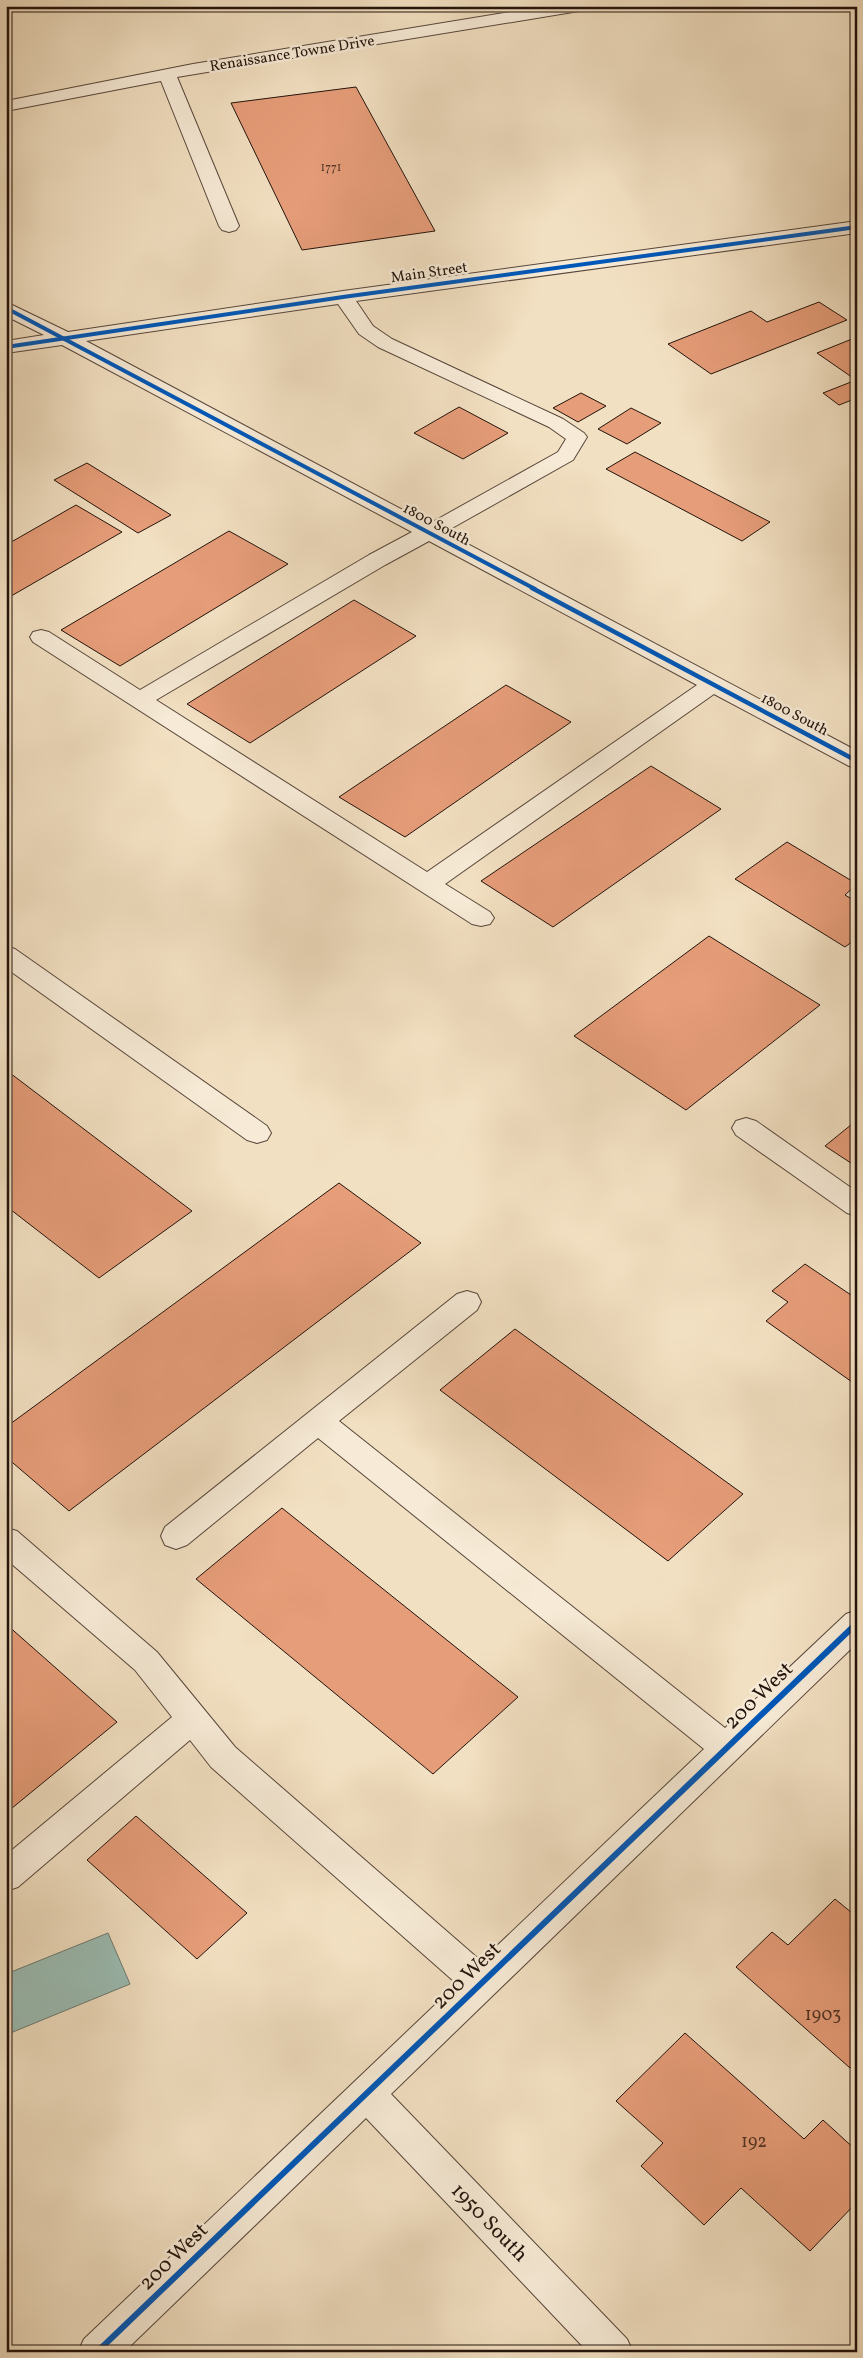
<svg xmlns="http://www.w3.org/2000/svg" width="863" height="2358" font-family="Vollkorn,serif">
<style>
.water{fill:#9bbdb4;stroke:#6b7971}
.building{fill:#e69d79;stroke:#23130c}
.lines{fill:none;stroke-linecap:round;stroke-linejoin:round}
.minor-casing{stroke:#57463a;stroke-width:2}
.minor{fill:#f7ebd7;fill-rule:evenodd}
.cycleway-far2-casing{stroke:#f7ebd7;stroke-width:6}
.cycleway-far1-casing{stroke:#f7ebd7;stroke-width:8}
.cycleway-casing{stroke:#f7ebd7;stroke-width:9}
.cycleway-far2{stroke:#0057b8;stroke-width:4}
.cycleway-far1{stroke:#0057b8;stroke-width:4.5}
.cycleway{stroke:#0057b8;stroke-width:6}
.labels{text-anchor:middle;stroke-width:5;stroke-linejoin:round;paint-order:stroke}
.far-number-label{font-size:12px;fill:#543627}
.far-street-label{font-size:15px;fill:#23130c;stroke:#f7ebd7}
.near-number-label{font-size:18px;fill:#543627}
.near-street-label{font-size:21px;fill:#23130c;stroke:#f7ebd7}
</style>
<rect width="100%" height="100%" fill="#f2e0c2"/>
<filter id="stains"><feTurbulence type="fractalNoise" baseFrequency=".004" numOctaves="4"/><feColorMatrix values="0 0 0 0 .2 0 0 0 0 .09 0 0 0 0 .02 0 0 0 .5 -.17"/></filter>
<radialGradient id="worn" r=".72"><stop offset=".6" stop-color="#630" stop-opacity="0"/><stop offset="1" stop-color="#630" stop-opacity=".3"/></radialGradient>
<polygon class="water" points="108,1933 130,1984 8,2034 6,2028 6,1974"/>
<g class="building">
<polygon points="356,87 435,231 302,250 231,103"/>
<polygon points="819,302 847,320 711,374 668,344 751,311 767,322"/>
<polygon points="857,337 857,398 839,405 823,393 856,380 817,353"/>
<polygon points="581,393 606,406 578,422 553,408"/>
<polygon points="459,407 508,433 463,459 414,433"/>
<polygon points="631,408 661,423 627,444 598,429"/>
<polygon points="635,452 770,522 742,541 606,469"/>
<polygon points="87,463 171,515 138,533 54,480"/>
<polygon points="76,505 122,532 6,599 6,545"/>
<polygon points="229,531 288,564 120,666 61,630"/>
<polygon points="354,600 416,636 250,743 187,704"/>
<polygon points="506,685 571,722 405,837 339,797"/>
<polygon points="651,766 721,809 553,927 481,881"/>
<polygon points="787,842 857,884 845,895 857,902 857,938 845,947 735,879"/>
<polygon points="709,936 820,1005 686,1110 574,1036"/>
<polygon points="6,1070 192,1211 99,1278 6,1206"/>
<polygon points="857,1120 857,1167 825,1146"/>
<polygon points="339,1183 421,1243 69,1511 6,1457 6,1427"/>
<polygon points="805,1264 857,1299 857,1377 852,1382 766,1321 788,1302 772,1291"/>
<polygon points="515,1329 743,1494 668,1561 440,1390"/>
<polygon points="282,1508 518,1697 433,1774 196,1579"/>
<polygon points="6,1624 117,1722 6,1813"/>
<polygon points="136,1816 247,1913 197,1959 87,1860"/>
<polygon points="835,1899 857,1917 857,2062 850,2068 736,1967 772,1932 788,1945"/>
<polygon points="685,2033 804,2139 823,2120 857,2151 857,2202 810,2251 741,2188 704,2225 641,2166 663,2143 616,2101"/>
</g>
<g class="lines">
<defs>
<g id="minor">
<polygon points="546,6 587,6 585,10 579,11 177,77 239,226 236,230 229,232 222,230 219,226 161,81 6,111 6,101 193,64"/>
<path d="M 857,221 L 857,233 L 356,301 L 373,326 L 392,339 L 563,419 L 584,433 L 587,437 L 573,460 L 445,532 L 857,751 L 857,768 L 849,766 L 714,694 L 445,884 L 490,912 L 494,918 L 490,924 L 481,926 L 472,924 L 33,642 L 30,637 L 33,632 L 41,630 L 49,632 L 140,690 L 369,555 L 412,532 L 62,345 L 6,353 L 6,341 L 44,335 L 6,316 L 6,302 L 68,332 L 343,291 ZM 338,304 L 359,334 L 378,347 L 549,427 L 566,439 L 558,452 L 429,524 L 86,341 ZM 429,541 L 697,685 L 427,872 L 156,700 L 385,565 Z"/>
<polygon points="6,946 15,949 267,1126 271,1133 267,1140 257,1143 247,1140 6,968"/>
<polygon points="746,1118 756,1121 857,1192 857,1216 847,1213 736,1135 732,1128 736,1121"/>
<polygon points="467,1291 477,1294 481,1302 477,1310 339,1421 725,1728 846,1614 857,1610 857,1643 391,2094 627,2339 633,2352 588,2352 366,2118 124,2352 78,2352 84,2339 457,1984 211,1767 190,1740 18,1887 6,1891 6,1855 172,1717 135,1670 6,1559 6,1528 17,1531 157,1652 235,1747 481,1961 704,1749 318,1438 187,1545 176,1549 165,1545 161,1536 165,1527 457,1294"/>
</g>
</defs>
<use href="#minor" class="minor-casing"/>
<use href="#minor" class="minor"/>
<defs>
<g id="cycleway-far2">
<polyline points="6,308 535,589"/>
<polyline points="6,347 343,297 857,227"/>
</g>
<polyline id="cycleway-far1" points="532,588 857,761"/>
<polyline id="cycleway" points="97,2352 857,1623"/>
</defs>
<use href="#cycleway-far2" class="cycleway-far2-casing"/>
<use href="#cycleway-far1" class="cycleway-far1-casing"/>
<use href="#cycleway" class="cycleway-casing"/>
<use href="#cycleway-far2" class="cycleway-far2"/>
<use href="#cycleway-far1" class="cycleway-far1"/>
<use href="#cycleway" class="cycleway"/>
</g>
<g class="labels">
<g class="far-number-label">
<text x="331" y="171">1771</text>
</g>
<g class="far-street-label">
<text transform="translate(292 53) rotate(-9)" y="5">Renaissance Towne Drive</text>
<text transform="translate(429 272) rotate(-8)" y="5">Main Street</text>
<text transform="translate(437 524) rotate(28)" y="5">1800 South</text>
<text transform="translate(795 714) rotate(28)" y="5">1800 South</text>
</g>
<g class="near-number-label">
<text x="823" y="2020">1903</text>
<text x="754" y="2147">192</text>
</g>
<g class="near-street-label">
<text transform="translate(758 1695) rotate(-44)" y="7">200 West</text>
<text transform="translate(466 1975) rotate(-44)" y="7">200 West</text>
<text transform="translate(490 2222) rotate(46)" y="7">1950 South</text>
<text transform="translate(173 2256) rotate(-44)" y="7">200 West</text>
</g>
</g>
<rect width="863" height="2358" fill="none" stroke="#f2e0c2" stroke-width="25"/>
<rect x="8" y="8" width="848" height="2343" fill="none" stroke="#23130c" stroke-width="2.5"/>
<rect x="12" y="12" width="838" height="2333" fill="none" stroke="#23130c"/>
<rect width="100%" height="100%" filter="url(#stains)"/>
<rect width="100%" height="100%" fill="url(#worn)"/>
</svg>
